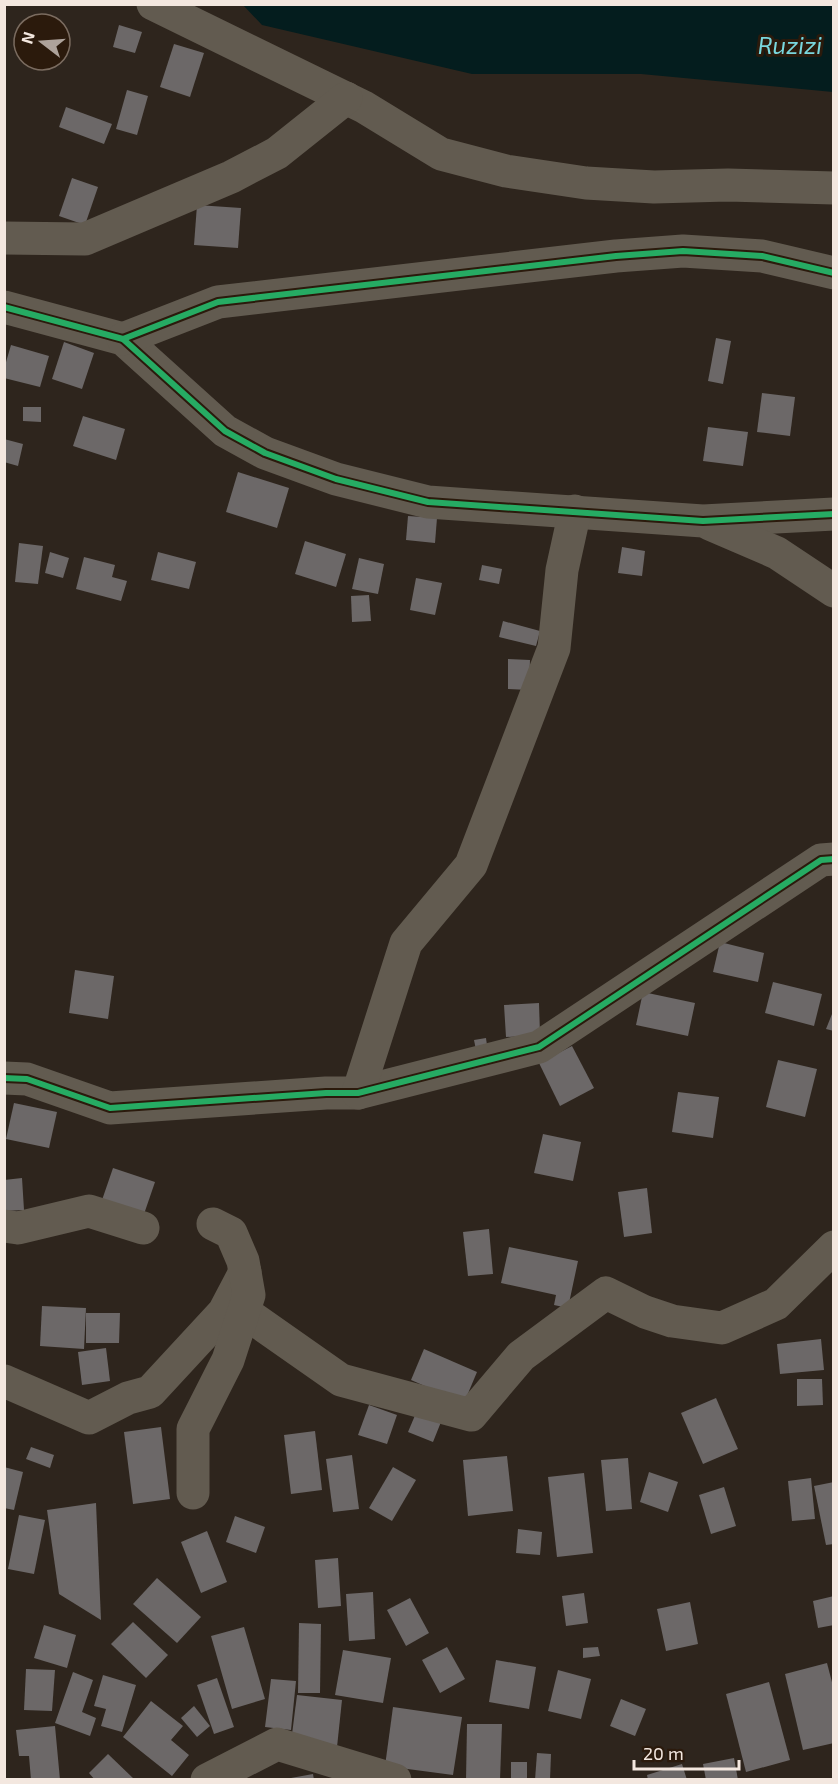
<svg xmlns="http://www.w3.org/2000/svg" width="838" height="1784" font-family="'Exo 2',sans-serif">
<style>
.water{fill:#041d1e}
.building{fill:#6c6868}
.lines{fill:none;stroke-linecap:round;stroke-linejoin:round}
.minor{stroke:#625b50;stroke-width:33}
.cycleway-casing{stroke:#2b1a0c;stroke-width:10}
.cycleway{stroke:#26ab63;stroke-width:6}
.labels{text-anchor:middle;stroke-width:6;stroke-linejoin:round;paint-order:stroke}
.water-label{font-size:24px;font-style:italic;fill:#79d7de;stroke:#2b1a0c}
</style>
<rect width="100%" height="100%" fill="#2e251d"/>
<polygon class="water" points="243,5 833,5 833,92 641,74 472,74 262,25"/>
<g class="building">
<polygon points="119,25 142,32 135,53 113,47"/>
<polygon points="174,44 204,53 190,97 160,87"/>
<polygon points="127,90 148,96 137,135 116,129"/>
<polygon points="66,107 112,124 104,144 59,127"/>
<polygon points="72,178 98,187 85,225 59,216"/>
<polygon points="197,205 241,208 238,248 194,245"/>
<polygon points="716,338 731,341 723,384 708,381"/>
<polygon points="64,342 94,353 82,389 52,379"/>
<polygon points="11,345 49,356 40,387 4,378 4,369"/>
<polygon points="762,393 795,397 790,436 757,432"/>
<polygon points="23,407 41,407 41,422 23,421"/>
<polygon points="83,416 125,429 116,460 73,446"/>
<polygon points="708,427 748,432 743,466 703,461"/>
<polygon points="4,439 23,444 18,466 4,462"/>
<polygon points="238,472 289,488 277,528 226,512"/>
<polygon points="408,516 437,518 435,543 406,540"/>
<polygon points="305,541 346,554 336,587 295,574"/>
<polygon points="19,543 43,546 38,584 15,582"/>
<polygon points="622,547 645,551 642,576 618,573"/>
<polygon points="50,552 69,558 63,578 45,573"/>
<polygon points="158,552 196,562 189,589 151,580"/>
<polygon points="84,557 115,565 112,577 127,581 121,601 76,589"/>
<polygon points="359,558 384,564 378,594 352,589"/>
<polygon points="482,565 502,569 499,584 479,580"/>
<polygon points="416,578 442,583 435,615 410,610"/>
<polygon points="369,595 371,621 352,622 351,596"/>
<polygon points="503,621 540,631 536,646 499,637"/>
<polygon points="508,659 530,660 529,690 508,689"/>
<polygon points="720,942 764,953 758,982 713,972"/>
<polygon points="75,970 114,976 108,1019 69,1013"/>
<polygon points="773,982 822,994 814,1026 765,1013"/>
<polygon points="643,992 695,1003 688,1036 636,1025"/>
<polygon points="539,1003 540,1035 506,1037 504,1005"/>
<polygon points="834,1009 834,1031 826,1029"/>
<polygon points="486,1038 488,1053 477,1055 474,1040"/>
<polygon points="572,1046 594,1088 560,1106 539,1063"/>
<polygon points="778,1060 817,1069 805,1117 766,1107"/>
<polygon points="678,1092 719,1097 713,1138 672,1132"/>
<polygon points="14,1103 57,1112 49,1148 6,1139"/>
<polygon points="543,1134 581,1142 573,1181 534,1173"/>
<polygon points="113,1168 155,1182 143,1217 101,1203"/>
<polygon points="22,1178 24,1210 4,1211 4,1180"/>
<polygon points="647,1188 652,1233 624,1237 618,1192"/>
<polygon points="489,1229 493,1274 468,1276 463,1232"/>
<polygon points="509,1247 578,1261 568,1308 554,1305 556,1295 501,1283"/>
<polygon points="42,1306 86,1308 84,1349 40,1346"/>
<polygon points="86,1313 120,1313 119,1343 86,1343"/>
<polygon points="821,1339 824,1370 780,1374 777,1344"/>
<polygon points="106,1348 110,1381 82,1385 78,1352"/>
<polygon points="424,1349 477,1372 464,1403 411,1380"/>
<polygon points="797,1379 822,1379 823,1405 797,1406"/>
<polygon points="716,1398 738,1449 703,1464 681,1413"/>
<polygon points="369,1405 397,1415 387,1444 358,1435"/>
<polygon points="416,1413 441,1422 433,1442 408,1432"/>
<polygon points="161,1427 170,1499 133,1504 124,1432"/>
<polygon points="315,1431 322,1490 291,1494 284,1435"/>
<polygon points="31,1447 54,1455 50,1468 26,1459"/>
<polygon points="352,1455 359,1509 333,1512 326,1459"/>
<polygon points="507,1456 513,1511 468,1516 463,1460"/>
<polygon points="628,1458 632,1509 606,1511 601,1460"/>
<polygon points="4,1467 23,1472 14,1510 4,1508"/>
<polygon points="393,1467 416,1480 392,1521 369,1508"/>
<polygon points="649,1472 678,1482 668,1512 640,1502"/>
<polygon points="584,1473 593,1553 557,1557 548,1477"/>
<polygon points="811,1478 815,1519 792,1521 788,1481"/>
<polygon points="834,1482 834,1544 826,1545 814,1486"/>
<polygon points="724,1487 736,1526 711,1534 699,1495"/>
<polygon points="96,1503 101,1620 59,1594 47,1510"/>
<polygon points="19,1515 45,1520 34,1574 8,1569"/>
<polygon points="235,1516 265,1527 256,1553 226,1542"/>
<polygon points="518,1529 542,1532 540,1555 516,1553"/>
<polygon points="207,1531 227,1582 201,1593 181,1542"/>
<polygon points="338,1558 341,1606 318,1608 315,1560"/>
<polygon points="157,1578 201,1617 177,1643 133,1604"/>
<polygon points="373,1592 375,1639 349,1641 346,1594"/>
<polygon points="584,1593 588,1623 566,1626 562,1596"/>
<polygon points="834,1596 834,1625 818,1628 813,1601"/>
<polygon points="410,1598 429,1633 406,1646 387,1610"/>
<polygon points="690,1602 698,1644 666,1651 657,1609"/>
<polygon points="133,1622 168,1655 146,1678 111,1644"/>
<polygon points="299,1623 321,1624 320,1693 298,1693"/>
<polygon points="44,1625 76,1635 67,1668 34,1658"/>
<polygon points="244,1627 265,1699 232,1709 211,1636"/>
<polygon points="447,1647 465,1679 440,1693 422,1660"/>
<polygon points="598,1647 600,1656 583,1658 583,1648"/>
<polygon points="343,1650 391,1658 383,1703 335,1695"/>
<polygon points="496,1660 536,1667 529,1709 489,1702"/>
<polygon points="827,1663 834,1690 834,1743 803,1750 785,1674"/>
<polygon points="26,1669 55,1670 52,1711 24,1710"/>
<polygon points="558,1670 591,1679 581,1719 548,1711"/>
<polygon points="73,1672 93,1680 82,1712 96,1718 90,1736 55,1723"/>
<polygon points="103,1675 136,1685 122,1732 101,1726 106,1709 94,1706"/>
<polygon points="217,1678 234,1727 214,1734 197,1685"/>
<polygon points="271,1679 296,1681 291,1730 265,1727"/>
<polygon points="769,1682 790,1760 746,1772 726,1694"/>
<polygon points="297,1695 342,1700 337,1747 291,1742"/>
<polygon points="621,1699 646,1709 635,1736 610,1726"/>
<polygon points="151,1701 183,1726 171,1740 189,1755 172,1776 123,1737"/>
<polygon points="194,1706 210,1726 197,1737 181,1718"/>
<polygon points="393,1707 462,1717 453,1775 385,1766"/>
<polygon points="467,1724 502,1724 500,1780 466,1780"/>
<polygon points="55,1726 60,1780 31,1780 29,1756 19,1756 16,1730"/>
<polygon points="537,1753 551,1754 550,1780 535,1780"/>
<polygon points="108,1754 135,1780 95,1780 89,1773"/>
<polygon points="734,1758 738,1780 706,1780 703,1764"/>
<rect x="511" y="1762" width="16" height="18"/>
<polygon points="682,1764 687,1780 648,1780 647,1775"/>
<polygon points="313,1774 314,1780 291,1780 291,1778"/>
</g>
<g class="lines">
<g class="minor">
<polyline points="153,4 364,107 441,154 506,171 586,183 654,187 728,185 834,188"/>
<polyline points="4,238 85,239 231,177 277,153 346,98"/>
<polyline points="4,307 123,339 225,431 265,453 336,479 428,502 703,521 834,514"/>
<polyline points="123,339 218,302 616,256 683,251 762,256 834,273"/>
<polyline points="710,524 777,553 834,591"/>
<polyline points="4,1078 27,1079 110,1108 326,1093 358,1093 539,1047 821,860 834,859"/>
<polyline points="358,1093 406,943 471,865 554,648 562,570 575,511"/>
<polyline points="4,1226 18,1228 89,1211 143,1228"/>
<polyline points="244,1312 341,1380 471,1415 521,1356 606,1293 645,1312 672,1321 722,1328 776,1304 834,1247"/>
<polyline points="4,1381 89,1418 128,1398 150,1392 224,1312 245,1272"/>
<polyline points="193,1493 193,1429 228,1360 249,1295 243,1261 231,1233 213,1224"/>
<polyline points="207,1780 277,1744 395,1780"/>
</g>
<defs>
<g id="cycleway">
<polyline points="4,307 123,339 225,431 265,453 336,479 428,502 703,521 834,514"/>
<polyline points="123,339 218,302 616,256 683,251 762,256 834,273"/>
<polyline points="4,1078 27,1079 110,1108 326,1093 358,1093 539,1047 821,860 834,859"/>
</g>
</defs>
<use href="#cycleway" class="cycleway-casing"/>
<use href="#cycleway" class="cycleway"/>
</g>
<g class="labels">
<g class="water-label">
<text x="790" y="54">Ruzizi</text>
</g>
</g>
<rect width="838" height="1784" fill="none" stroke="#f3e7df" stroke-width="12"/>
<g transform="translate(42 42) rotate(287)"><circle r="28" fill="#2b1a0c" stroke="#7b6c60" stroke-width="1.5"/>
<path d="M0-4.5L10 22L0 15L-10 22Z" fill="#aea39b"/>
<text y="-9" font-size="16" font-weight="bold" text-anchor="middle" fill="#f3e7df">N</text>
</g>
<path d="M634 1760v9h105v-9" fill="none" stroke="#f3e7df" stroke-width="3"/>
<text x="643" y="1760" font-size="18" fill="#f3e7df" stroke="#2b1a0c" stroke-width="4.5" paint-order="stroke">20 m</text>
</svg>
